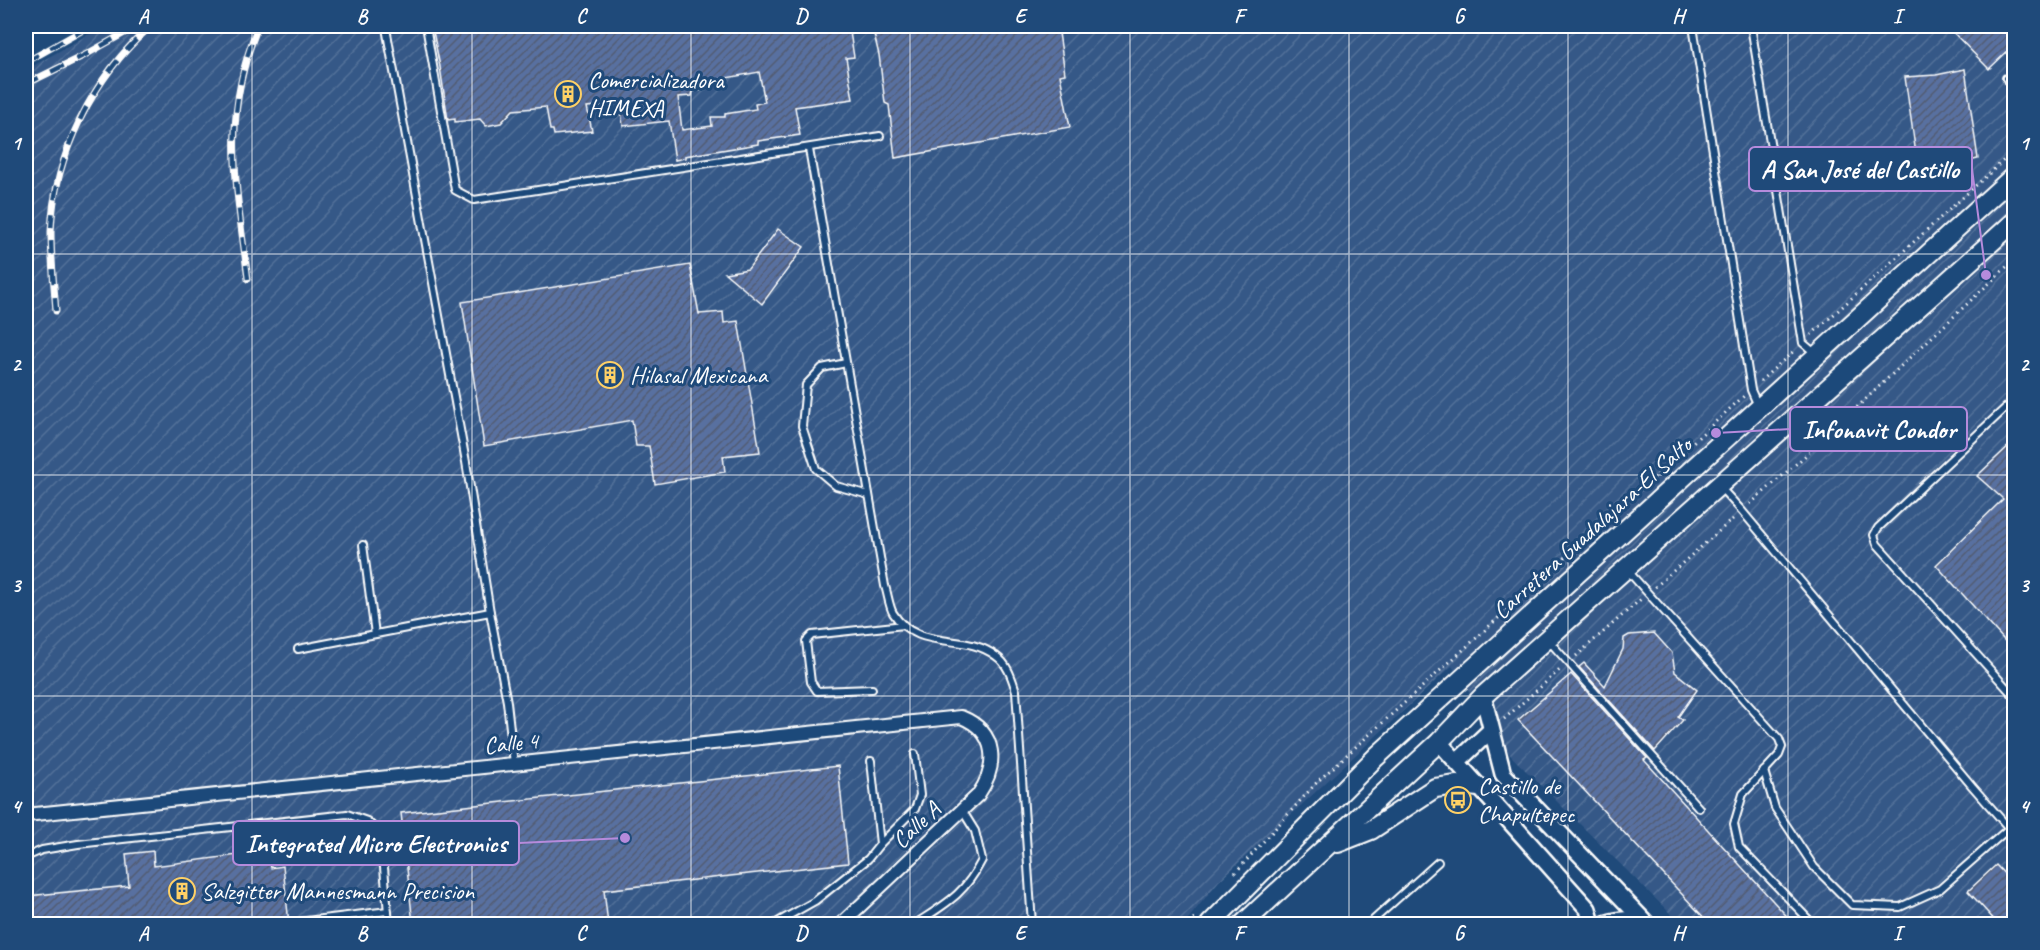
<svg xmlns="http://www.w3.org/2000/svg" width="2040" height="950" font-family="Caveat,sans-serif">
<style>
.industrial{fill:url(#industrial-furrows)}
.building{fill:url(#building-hatch);stroke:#fff;stroke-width:1.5;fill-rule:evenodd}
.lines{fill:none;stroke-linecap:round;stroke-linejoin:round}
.service-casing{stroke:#fff;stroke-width:10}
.minor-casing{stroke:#fff;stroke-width:16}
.tertiary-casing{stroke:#fff;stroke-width:20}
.secondary-casing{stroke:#fff;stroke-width:22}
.path{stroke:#fff;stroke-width:3;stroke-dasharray:1.5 4.5;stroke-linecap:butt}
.service{stroke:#1f4a7a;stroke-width:6}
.minor{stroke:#1f4a7a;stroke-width:12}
.tertiary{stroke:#1f4a7a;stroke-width:15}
.secondary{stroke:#1f4a7a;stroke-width:18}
.rail-casing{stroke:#fff;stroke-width:7}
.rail{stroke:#1f4a7a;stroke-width:4.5;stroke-dasharray:14;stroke-linecap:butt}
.grid{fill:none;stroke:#fff;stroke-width:1.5;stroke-opacity:0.55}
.labels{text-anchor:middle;stroke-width:6;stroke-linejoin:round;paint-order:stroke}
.poi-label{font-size:24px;fill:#fff;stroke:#1f4a7a;text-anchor:start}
.street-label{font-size:24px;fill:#fff;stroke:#1f4a7a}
.leader{fill:none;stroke:#b68bdc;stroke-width:2}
.callout-dot{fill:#b68bdc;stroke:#1f4a7a;stroke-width:2}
.callout{fill:#1f4a7a;stroke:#b68bdc;stroke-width:2}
.callout-label{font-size:26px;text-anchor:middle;font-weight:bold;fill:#fff}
.neatline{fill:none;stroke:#fff;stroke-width:2}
.grid-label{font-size:20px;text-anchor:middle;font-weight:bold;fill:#fff}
</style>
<defs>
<pattern id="industrial-furrows" width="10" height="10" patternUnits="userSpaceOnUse" patternTransform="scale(1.5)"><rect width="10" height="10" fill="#345887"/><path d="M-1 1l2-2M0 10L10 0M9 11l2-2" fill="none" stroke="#527199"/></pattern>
<pattern id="building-hatch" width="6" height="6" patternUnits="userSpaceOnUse" patternTransform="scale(1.5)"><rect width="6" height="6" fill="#5970a0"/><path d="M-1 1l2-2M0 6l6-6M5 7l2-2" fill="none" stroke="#525c72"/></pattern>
</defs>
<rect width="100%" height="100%" fill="#1f4a7a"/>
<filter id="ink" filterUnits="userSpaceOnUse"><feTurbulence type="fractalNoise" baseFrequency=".0167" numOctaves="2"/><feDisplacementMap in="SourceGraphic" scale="12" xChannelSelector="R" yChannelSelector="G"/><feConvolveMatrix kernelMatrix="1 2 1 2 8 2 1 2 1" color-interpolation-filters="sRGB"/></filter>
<g filter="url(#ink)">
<polygon class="industrial" points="103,26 2014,26 2014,924 1681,924 1511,756 1452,666 1219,881 1184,924 26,924 26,70"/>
<g class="building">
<path d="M 432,26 L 849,26 L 854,57 L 846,58 L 853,99 L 795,107 L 800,135 L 758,141 L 758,144 L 685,156 L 685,158 L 675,160 L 669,121 L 623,126 L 620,104 L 587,107 L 592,131 L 554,135 L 553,130 L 550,130 L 546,107 L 513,110 L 501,123 L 486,126 L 480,119 L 455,122 L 455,119 L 448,120 L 440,67 ZM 759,72 L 765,102 L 755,104 L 756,109 L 725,114 L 725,117 L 711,117 L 712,126 L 682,130 L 678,97 L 692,96 L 693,91 L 705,90 L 704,82 Z"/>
<polygon points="872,26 1058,26 1065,74 1060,75 1070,127 895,158 889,105 885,103 879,55"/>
<polygon points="1947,26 2014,26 2014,45 1989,69"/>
<polygon points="1965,69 1978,159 1948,166 1918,168 1905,77 1936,75"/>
<polygon points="778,229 804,247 762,304 725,273 748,269"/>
<polygon points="690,265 699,314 723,312 724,323 738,321 760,452 723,456 725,472 655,484 649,446 636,446 632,420 484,446 462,302"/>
<polygon points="2014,441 2014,651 1936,565 2003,499 1977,476"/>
<polygon points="1654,633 1672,653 1675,672 1697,690 1678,717 1683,720 1655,751 1579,667 1584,663 1605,686 1623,649 1624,638 1629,635"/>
<polygon points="1571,674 1647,758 1644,760 1794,924 1710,924 1518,720"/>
<polygon points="838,766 848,863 604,890 608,924 413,924 401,813"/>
<polygon points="153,851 154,866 268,851 271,868 283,866 289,924 30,924 27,896 129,886 126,854"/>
<polygon points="1996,865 2014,884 2014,924 1998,924 1968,891"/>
</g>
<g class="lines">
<defs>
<g id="service">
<polyline points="426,26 455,190 474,200 880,136"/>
<polyline points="1693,26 1751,390 1758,406"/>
<polyline points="1751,26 1803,343 1815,353"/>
<polyline points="386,28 466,462 490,612"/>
<polyline points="2006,78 2014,88"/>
<path d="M 809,149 L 885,586 C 888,595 889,606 893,613 C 918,653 964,631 996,656 C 1008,664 1012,679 1016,691 L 1032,924"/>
<polyline points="846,363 822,368 806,385 802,426 816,469 836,486 869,495"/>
<polyline points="2014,400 1878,528 1874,535 1877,544 2014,696"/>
<polyline points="1719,486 1742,511 1972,786 2014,834"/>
<polyline points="363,545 375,634"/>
<polyline points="1628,571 1779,739 1782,747 1779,755 1743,794 1734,824 1739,847 1813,924"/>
<polyline points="1549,641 1699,808"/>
<polyline points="298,649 490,612 507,702 514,764"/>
<polyline points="872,689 817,691 811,682 806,641 812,635 904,625"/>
<polyline points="871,761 880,844"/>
<polyline points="1764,771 1775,808 1814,867 1852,905 1900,907 1940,889 2009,828"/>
<polyline points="26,857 42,850 78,844 347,814 367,821 381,834 389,924"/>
<polyline points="298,922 388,911"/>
<polyline points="774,924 815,901 868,859 880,844 915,809 920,795 915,754"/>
<path d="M 915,924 C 947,903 964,895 982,860 L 975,831 L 962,810"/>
<polyline points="1369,924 1438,862"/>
</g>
<path id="minor" d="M 26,815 L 961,717 C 998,732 998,766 978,795 L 841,924"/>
<g id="tertiary">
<polyline points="1483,696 1503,774 1645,922"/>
<polyline points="1439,742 1588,909 1592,924"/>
<polyline points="1457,762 1491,730"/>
<path d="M 1605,924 C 1620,919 1630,918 1645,923"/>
</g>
<g id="secondary">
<polyline points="1338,843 1371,830 1435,788 1457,785 1479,787"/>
<polyline points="1210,924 1376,757 2014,176"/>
<polyline points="1243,924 1439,742 1483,696 2014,222"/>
</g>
</defs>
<use href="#service" class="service-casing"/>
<use href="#minor" class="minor-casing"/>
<use href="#tertiary" class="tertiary-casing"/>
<use href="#secondary" class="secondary-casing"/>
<g class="path">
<polyline points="1811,335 2014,151"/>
<polyline points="1760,381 1795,350"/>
<polyline points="1750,504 1804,457 2014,260"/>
<polyline points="1655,587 1734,518"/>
<polyline points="1576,656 1641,599"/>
<polyline points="1504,719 1562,668"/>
<polyline points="1235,873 1318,781 1744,396"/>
<polyline points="1189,924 1195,918"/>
</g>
<use href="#service" class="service"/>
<use href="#minor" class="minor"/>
<use href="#tertiary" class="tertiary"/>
<use href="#secondary" class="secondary"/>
<defs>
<g id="rail">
<polyline points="26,62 90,26"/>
<polyline points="26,84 85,55 137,26"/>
<path d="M 248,279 C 236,185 221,117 258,26"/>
<path d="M 56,311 C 54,285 51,258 51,232 C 54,155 93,76 151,26"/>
</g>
</defs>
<use href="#rail" class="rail-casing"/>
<use href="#rail" class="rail"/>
</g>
</g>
<path class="grid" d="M 252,26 L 252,924M 472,26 L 472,924M 691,26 L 691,924M 910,26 L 910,924M 1130,26 L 1130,924M 1349,26 L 1349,924M 1568,26 L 1568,924M 1788,26 L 1788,924M 26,254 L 2014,254M 26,475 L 2014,475M 26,696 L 2014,696"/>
<defs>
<symbol id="building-ring" viewBox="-11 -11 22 22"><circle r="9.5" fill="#1f4a7a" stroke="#ffd166" stroke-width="1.5"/><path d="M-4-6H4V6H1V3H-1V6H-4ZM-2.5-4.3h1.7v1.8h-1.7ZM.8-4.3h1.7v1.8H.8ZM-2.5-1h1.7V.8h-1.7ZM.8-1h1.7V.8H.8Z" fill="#ffd166"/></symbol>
<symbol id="bus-ring" viewBox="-11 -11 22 22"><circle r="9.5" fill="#1f4a7a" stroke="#ffd166" stroke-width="1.5"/><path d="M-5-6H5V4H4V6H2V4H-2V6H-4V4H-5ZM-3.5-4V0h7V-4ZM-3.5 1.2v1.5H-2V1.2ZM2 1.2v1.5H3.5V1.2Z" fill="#ffd166"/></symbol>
</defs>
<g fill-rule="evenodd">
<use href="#building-ring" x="553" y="79" width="30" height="30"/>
<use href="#building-ring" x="595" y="360" width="30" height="30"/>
<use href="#bus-ring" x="1443" y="785" width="30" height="30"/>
<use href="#building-ring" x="167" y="876" width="30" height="30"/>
</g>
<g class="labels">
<g class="poi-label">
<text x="588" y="88">Comercializadora<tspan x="588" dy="28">HIMEXA</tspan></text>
<text x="630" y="383">Hilasal Mexicana</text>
<text x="1478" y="794">Castillo de<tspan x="1478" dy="28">Chapultepec</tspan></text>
<text x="201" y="899">Salzgitter Mannesmann Precision</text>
</g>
<g class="street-label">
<text transform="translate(1592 528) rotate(-42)" y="8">Carretera Guadalajara-El Salto</text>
<text transform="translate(511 743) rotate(-6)" y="8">Calle 4</text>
<text transform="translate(916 825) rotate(-43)" y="8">Calle A</text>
</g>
</g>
<path class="leader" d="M1986 275L1972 169M1716 433L1790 429M625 838L519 843"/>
<g class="callout-dot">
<circle cx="1986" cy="275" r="6"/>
<circle cx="1716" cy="433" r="6"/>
<circle cx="625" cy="838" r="6"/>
</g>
<g class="callout">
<rect x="1749" y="147" width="223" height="44" rx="6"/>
<rect x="1790" y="407" width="177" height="44" rx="6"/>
<rect x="233" y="821" width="286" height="44" rx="6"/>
</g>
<g class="callout-label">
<text x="1860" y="178">A San José del Castillo</text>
<text x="1879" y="438">Infonavit Condor</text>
<text x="376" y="852">Integrated Micro Electronics</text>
</g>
<rect width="2040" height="950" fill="none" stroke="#1f4a7a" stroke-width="66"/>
<rect x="33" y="33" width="1974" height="884" class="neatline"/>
<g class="grid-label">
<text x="143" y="23">A</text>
<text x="362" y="23">B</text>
<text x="581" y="23">C</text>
<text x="801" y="23">D</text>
<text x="1020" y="23">E</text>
<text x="1239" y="23">F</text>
<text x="1459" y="23">G</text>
<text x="1678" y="23">H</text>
<text x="1897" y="23">I</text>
<text x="16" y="150">1</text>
<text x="2024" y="150">1</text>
<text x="16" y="371">2</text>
<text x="2024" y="371">2</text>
<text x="16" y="592">3</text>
<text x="2024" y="592">3</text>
<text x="16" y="813">4</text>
<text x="2024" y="813">4</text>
<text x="143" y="940">A</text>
<text x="362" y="940">B</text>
<text x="581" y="940">C</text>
<text x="801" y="940">D</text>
<text x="1020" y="940">E</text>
<text x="1239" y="940">F</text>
<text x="1459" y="940">G</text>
<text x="1678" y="940">H</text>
<text x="1897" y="940">I</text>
</g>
</svg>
